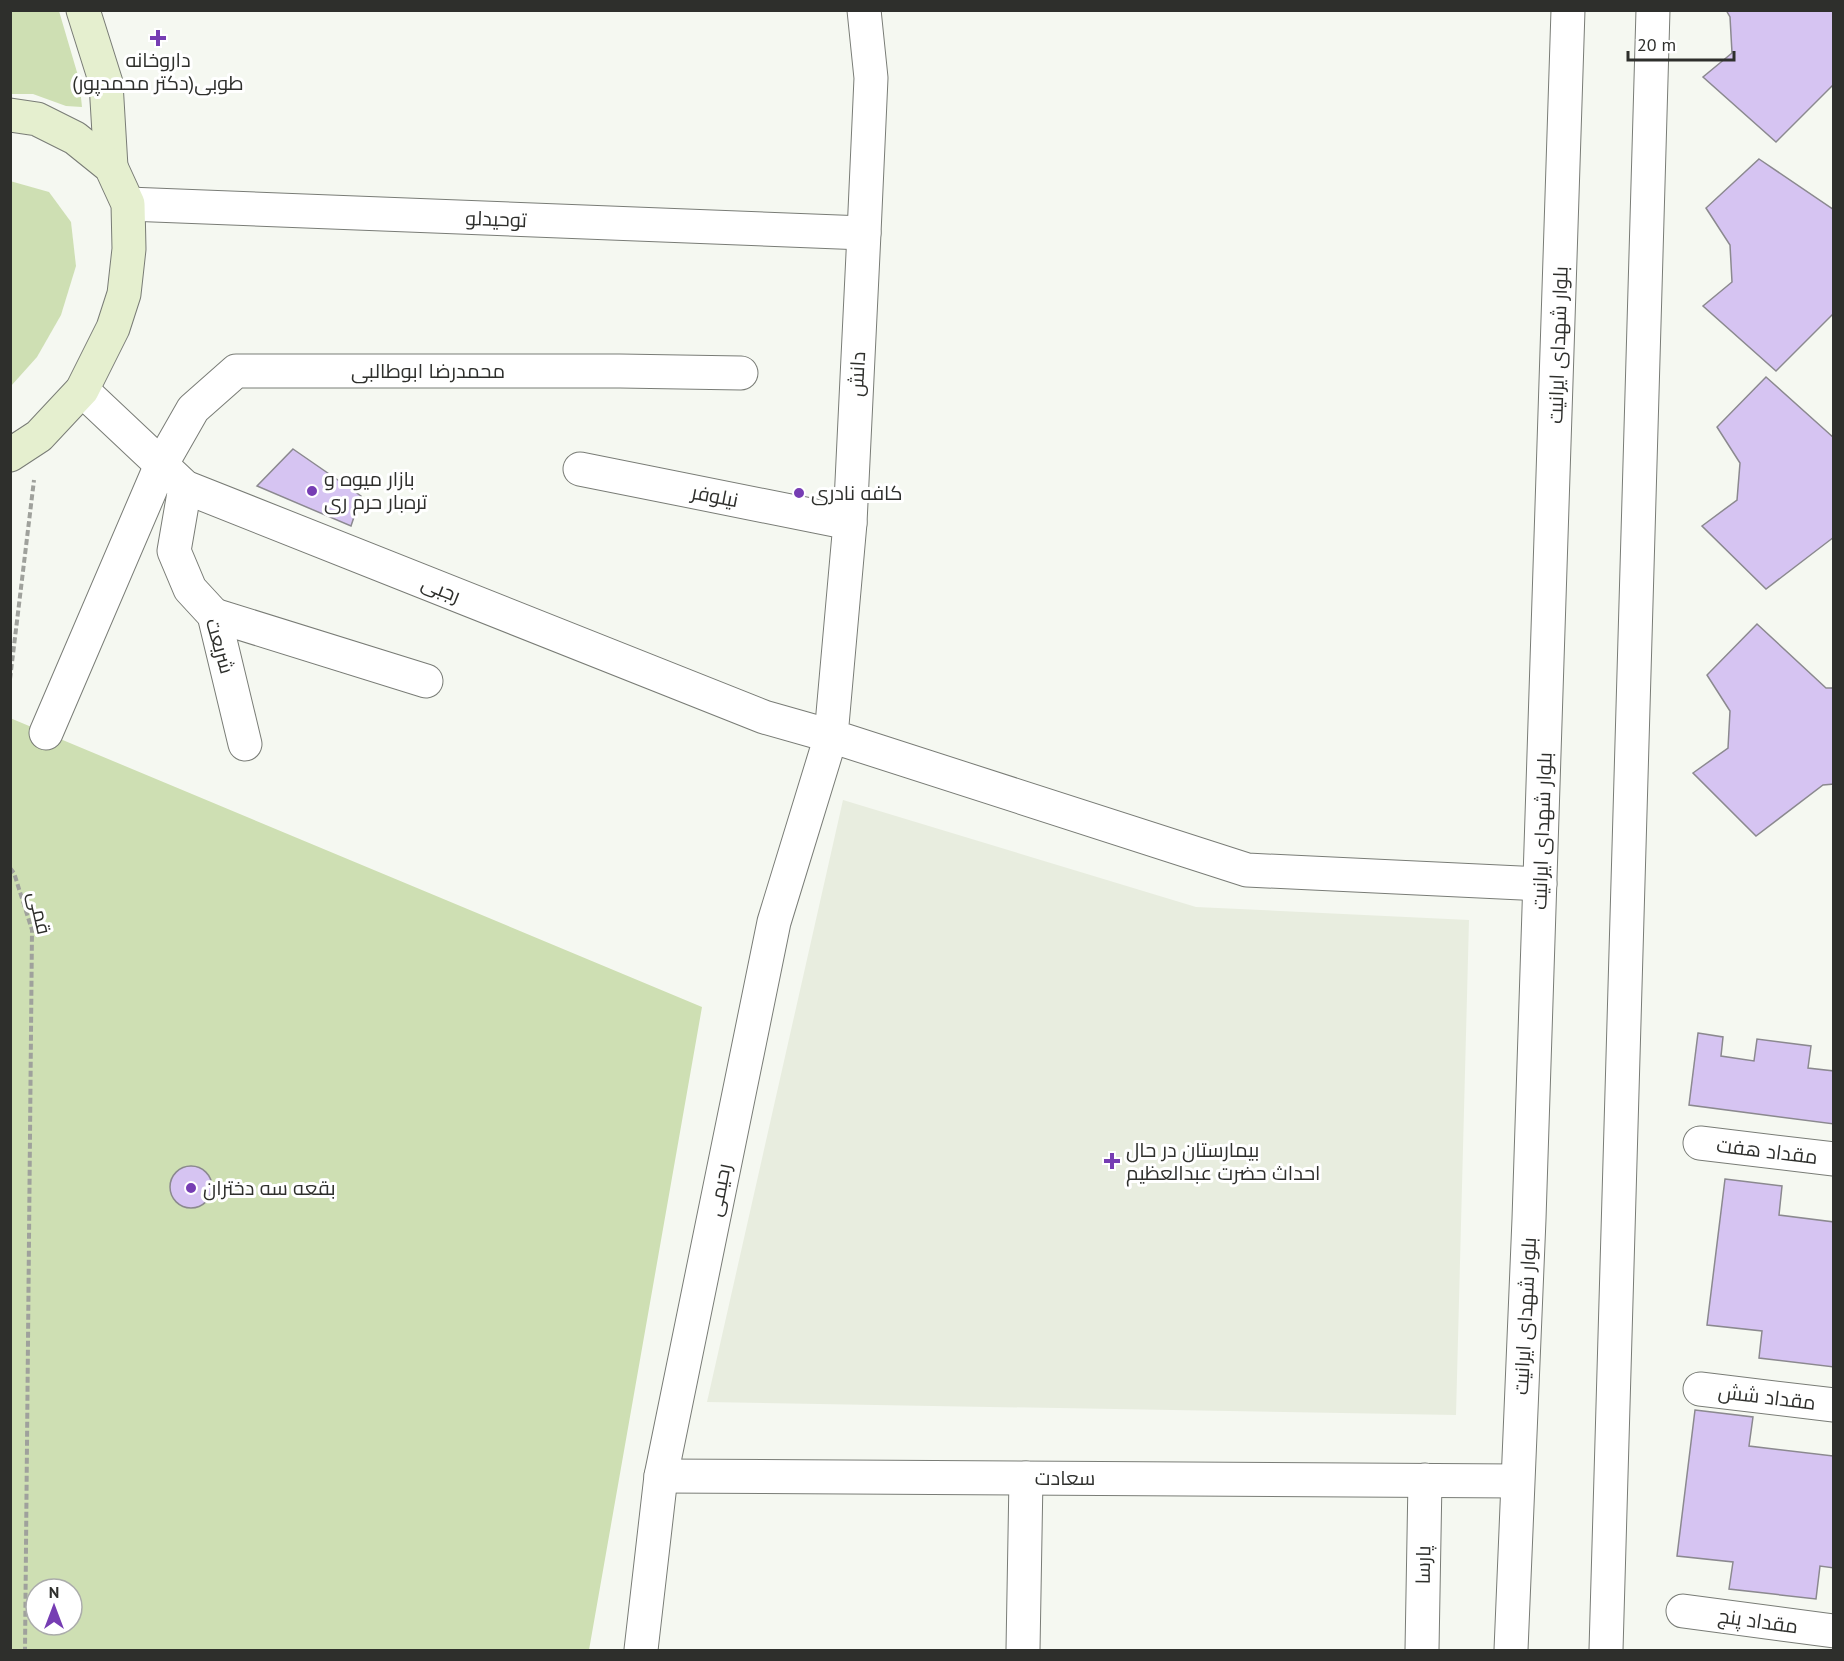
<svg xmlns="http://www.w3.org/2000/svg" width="1844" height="1661" font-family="'PT Sans',Cairo,sans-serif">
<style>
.built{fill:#e8eddf}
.green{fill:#cedfb3;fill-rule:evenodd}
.building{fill:#d6c4f2;stroke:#8b898f;stroke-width:1.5}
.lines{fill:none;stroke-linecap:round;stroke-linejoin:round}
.minor-casing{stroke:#797c76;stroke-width:35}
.tertiary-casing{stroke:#797c76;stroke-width:35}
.secondary-casing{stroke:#797c76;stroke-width:35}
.path{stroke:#9fa19c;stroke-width:4;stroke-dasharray:6 3;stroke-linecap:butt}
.minor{stroke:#fff;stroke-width:33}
.tertiary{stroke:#fff;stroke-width:33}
.secondary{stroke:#e5efcf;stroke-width:33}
.poi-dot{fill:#763db3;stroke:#fff;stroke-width:2}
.labels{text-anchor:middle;stroke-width:6;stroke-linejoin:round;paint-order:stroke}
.poi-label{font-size:20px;fill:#2e2f2c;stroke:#fff;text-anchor:start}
.street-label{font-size:20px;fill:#2e2f2c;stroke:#fff}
</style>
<rect width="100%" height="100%" fill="#f5f8f1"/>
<polygon class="built" points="843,800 1196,907 1469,920 1456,1415 707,1402"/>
<g class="green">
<polygon points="10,11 59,11 79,79 82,107 66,106 33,94 11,94"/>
<polygon points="10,181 49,192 71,222 76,266 61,315 37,357 11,386"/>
<path d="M 10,718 L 702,1007 L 589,1650 L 11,1650 ZM 36,1589 L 72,1589 L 72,1625 L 36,1625 Z"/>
</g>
<g class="building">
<polygon points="1726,10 1834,10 1834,84 1776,142 1703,77 1732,53 1730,17"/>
<polygon points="1759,159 1834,210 1834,313 1776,371 1703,306 1732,282 1730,245 1706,208"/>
<polygon points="1766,377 1834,438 1834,537 1766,589 1702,526 1737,500 1740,463 1717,427"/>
<polygon points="293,449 361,496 351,526 257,486"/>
<polygon points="1757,624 1826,688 1834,688 1834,784 1823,785 1756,836 1693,773 1728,748 1730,711 1707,675"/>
<polygon points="1698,1033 1723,1037 1721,1056 1754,1061 1757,1039 1811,1046 1808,1068 1834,1071 1834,1124 1689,1105"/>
<circle cx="191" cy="1187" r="21"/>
<polygon points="1725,1179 1782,1186 1779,1215 1834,1222 1834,1367 1759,1358 1762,1331 1707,1325"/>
<polygon points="1695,1410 1753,1417 1749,1446 1833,1456 1834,1454 1834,1568 1820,1566 1816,1599 1729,1589 1733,1562 1677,1556"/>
</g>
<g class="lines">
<defs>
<g id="minor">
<polyline points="864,10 871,78 864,233 850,523 831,736 1247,870 1540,884"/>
<polyline points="128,204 864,233"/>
<polyline points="580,469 850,523"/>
<polyline points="185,487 174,551 190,589 214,615 245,744"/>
<polyline points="214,615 426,681"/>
<polyline points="46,733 161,465 193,409 236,371 620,371 741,373"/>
<polyline points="1700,1143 1834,1159"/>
<polyline points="1700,1389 1834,1405"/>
<polyline points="661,1476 1517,1481"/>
<polyline points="1683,1611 1834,1631"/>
<polyline points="1023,1650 1026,1478"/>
<polyline points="1422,1650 1425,1480"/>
</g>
<g id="tertiary">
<polyline points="82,390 185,487 764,717 831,736 774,922 661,1476 641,1650"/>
<polyline points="1511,1650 1529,1219 1568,10"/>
<polyline points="1606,1650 1653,10"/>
</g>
<g id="secondary">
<polyline points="83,10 106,83 111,167"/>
<polyline points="10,115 37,119 75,138 111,167 128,204 129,249 124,294 113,328 82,390 39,436 10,455"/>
</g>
</defs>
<use href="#minor" class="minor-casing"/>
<use href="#tertiary" class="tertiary-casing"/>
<use href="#secondary" class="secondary-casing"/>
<g class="path">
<polyline points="10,679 34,480"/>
<polyline points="10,868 14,873 32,930 25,1650"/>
</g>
<use href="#minor" class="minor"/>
<use href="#tertiary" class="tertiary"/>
<use href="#secondary" class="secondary"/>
</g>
<g class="poi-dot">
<path d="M155 29h6v6h6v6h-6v6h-6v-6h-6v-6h6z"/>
<circle cx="312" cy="491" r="6"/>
<circle cx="799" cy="493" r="6"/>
<path d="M1109 1152h6v6h6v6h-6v6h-6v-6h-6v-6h6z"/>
<circle cx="191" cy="1188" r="6"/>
</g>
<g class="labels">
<g class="poi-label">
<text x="158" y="67" text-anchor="middle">داروخانه<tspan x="158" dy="23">طوبی(دکتر محمدپور)</tspan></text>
<text x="324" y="486">بازار میوه و<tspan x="324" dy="23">تره‌بار حرم ری</tspan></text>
<text x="811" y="500">کافه نادری</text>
<text x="1126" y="1157">بیمارستان در حال<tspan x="1126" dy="23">احداث حضرت عبدالعظیم</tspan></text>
<text x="203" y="1195">بقعه سه دختران</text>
</g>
<g class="street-label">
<text transform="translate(496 219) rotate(2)" y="7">توحیدلو</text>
<text transform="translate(1558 345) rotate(-88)" y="7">بلوار شهدای ایرانیت</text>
<text x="428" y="378">محمدرضا ابوطالبی</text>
<text transform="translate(857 374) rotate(-87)" y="7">دانش</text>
<text transform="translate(715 496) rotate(11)" y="7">نیلوفر</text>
<text transform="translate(441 589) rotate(22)" y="7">رجبی</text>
<text transform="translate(220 646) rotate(74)" y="7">شریعت</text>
<text transform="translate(1542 831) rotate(-88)" y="7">بلوار شهدای ایرانیت</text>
<text transform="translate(40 913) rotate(77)" y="7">قمی</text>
<text transform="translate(1767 1151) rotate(7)" y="7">مقداد هفت</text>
<text transform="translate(719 1190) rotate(-79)" y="7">رحیمی</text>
<text transform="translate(1525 1316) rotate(-87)" y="7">بلوار شهدای ایرانیت</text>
<text transform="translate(1767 1397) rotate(7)" y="7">مقداد شش</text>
<text x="1065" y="1485">سعادت</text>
<text transform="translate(1423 1565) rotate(-89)" y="7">پارسا</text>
<text transform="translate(1758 1621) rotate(8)" y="7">مقداد پنج</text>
</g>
</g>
<rect width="1844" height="1661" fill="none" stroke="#2e2f2c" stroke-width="24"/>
<g transform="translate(54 1607)"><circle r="28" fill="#ffffff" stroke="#abacab" stroke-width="1.5"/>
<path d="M0-4.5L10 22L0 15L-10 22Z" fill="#763db3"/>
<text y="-9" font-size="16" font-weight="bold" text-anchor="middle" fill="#2e2f2c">N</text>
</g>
<path d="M1628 51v9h106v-9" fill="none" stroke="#2e2f2c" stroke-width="3"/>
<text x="1637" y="51" font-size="18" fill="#2e2f2c" stroke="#ffffff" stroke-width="4.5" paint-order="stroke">20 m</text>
</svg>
